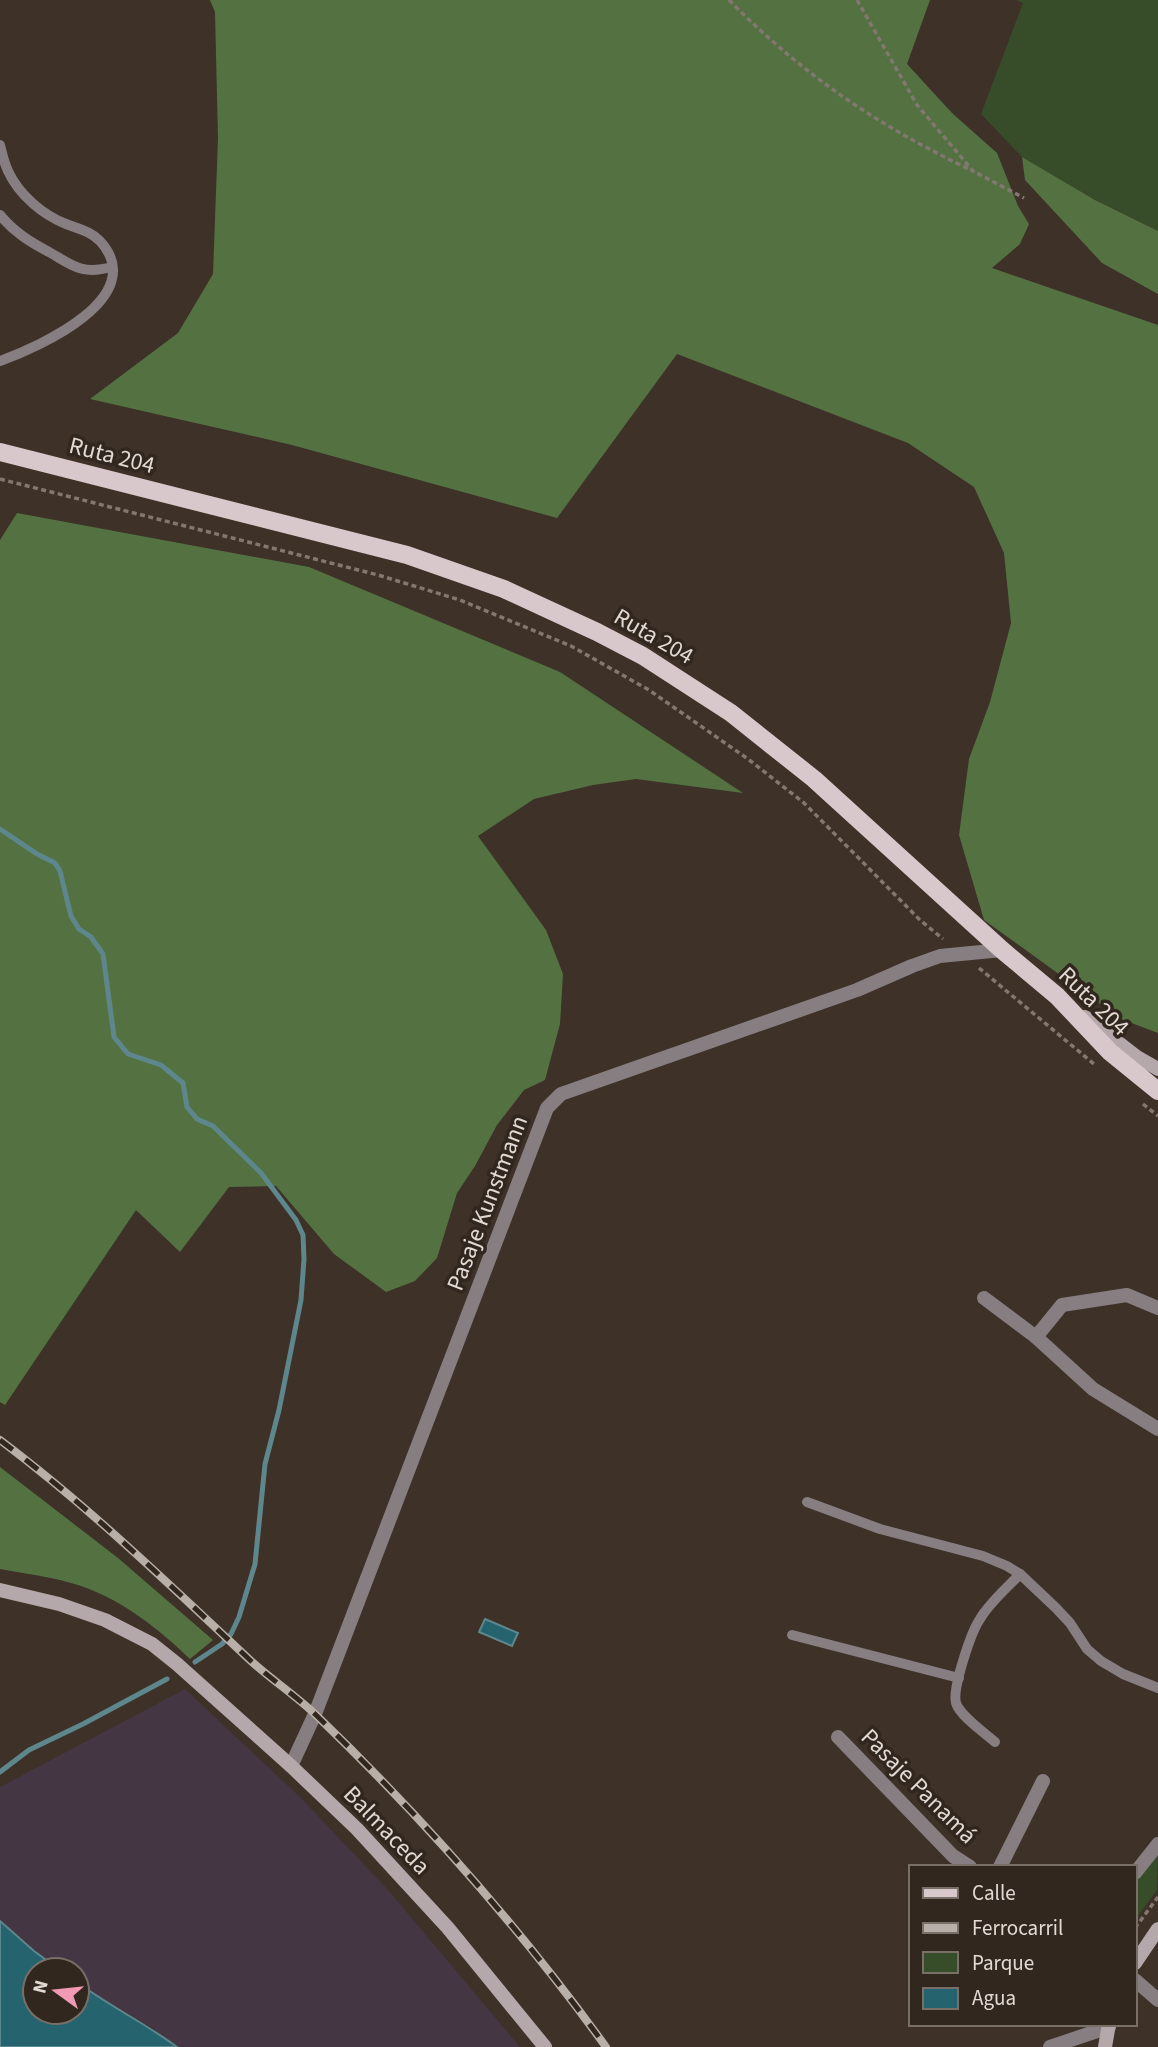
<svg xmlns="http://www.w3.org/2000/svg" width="1158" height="2047" font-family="'Source Sans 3',sans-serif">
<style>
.industrial{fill:#443643}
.green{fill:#374d2a}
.forest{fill:#547241}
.water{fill:#25646e;stroke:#5e878d;stroke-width:2}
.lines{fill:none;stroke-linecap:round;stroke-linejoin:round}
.stream{stroke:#5e878d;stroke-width:5}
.path{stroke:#827870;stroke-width:3.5;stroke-dasharray:5 3.5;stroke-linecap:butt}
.lane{stroke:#867e80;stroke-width:10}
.street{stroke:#867e80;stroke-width:14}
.secondary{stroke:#b5a8aa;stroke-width:14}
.primary{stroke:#d9c8cb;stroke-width:18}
.rail-casing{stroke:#b8afa8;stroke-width:8}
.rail{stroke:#32271f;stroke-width:5;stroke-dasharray:16;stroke-linecap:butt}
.labels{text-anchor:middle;stroke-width:7;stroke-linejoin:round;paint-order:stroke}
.street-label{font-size:24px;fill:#e2dad4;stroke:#32271f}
</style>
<rect width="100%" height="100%" fill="#3d3128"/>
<polygon class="industrial" points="185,1689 301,1798 389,1891 520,2047 177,2047 152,2028 99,1998 77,1982 77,1970 60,1970 34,1951 0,1921 0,1787"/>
<g class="green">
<polygon points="1016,0 1158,0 1158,231 1095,200 1022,157 981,114 1023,3"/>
<polygon points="1158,1854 1157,1890 1135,1920 1135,1881"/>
</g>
<g class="forest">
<polygon points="210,0 930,0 907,64 952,113 997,153 1018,206 1029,224 1020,244 992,268 1158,325 1158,1033 1121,1019 984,920 959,835 969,759 990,702 1011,623 1004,553 974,487 908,443 677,354 557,518 292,445 90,399 178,333 213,274 218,138 215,12"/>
<polygon points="1022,157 1095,200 1158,231 1158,294 1102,263 1025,180"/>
<polygon points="17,513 309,567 560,672 743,793 636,779 593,785 534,799 478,836 546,930 563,974 560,1024 545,1080 524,1090 497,1125 475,1166 457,1193 437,1258 415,1281 386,1292 334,1254 276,1186 229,1187 180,1252 136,1210 5,1405 0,1402 0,540"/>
<path d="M 0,1467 L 118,1558 L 213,1640 L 190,1659 C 159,1629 122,1600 81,1586 C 55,1577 26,1574 0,1569 Z"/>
</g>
<g class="water">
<polygon points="485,1619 518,1633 512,1646 479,1632"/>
<path d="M 0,1921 L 34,1951 L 60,1970 L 35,1970 L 35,2012 L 77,2012 L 77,1982 C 109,2006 145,2023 177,2047 L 0,2047 Z"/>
</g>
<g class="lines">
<g class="stream">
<polyline points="0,829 37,854 55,863 60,871 71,916 79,929 91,937 103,954 114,1037 128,1054 161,1065 183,1083 187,1107 197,1119 213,1126 261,1173 296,1220 303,1235 304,1259 301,1300 279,1410 265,1464 255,1564 239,1617 231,1634 222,1644 195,1662"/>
<polyline points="0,1772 29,1750 83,1724 167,1679"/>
</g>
<g class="path">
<path d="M 729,0 C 803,75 878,126 973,171"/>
<polyline points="857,0 917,105 973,171 1024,198"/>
<polyline points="0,479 378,575 460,600 571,646 649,690 748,759 804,803 920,920 943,939"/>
<polyline points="979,968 1094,1064"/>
<polyline points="1143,1104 1158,1116"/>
<polyline points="1135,1928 1158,1897"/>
</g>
<g class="lane">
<path d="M 0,145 C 2,153 4,163 8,171 C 19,195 43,215 66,224 C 79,229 90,231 100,241 C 151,297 39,347 0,361"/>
<path d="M 0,215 C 14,232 30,242 49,252 C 74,266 81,275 112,267"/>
<polyline points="807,1502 880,1529 983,1556 1007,1566 1020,1574 1056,1608 1070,1623 1087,1649 1101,1661 1123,1674 1158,1688"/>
<polyline points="792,1635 959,1678"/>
<path d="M 995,1742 C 985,1733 960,1716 956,1703 C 952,1689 971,1632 980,1619 C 990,1602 1007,1588 1020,1574"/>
</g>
<g class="street">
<polyline points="984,1298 1036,1337 1093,1389 1158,1429"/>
<polyline points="1036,1337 1062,1305 1127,1295 1158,1308"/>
<polyline points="838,1737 953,1856 970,1867"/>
<polyline points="291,1766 315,1714 547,1108 561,1094 857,990 912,966 940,956 1002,950"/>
<polyline points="1000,1867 1043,1781"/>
<polyline points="1135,1873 1158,1844"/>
<polyline points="1135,1980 1158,2000"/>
<polyline points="1050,2047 1109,2027"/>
</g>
<g class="secondary">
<polyline points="1085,1017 1137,1057 1158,1069"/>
<polyline points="0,1590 59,1604 105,1620 152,1644 177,1664 291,1766 357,1829 448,1928 545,2047"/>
<polyline points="1135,1963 1158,1929"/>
<polyline points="1105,2047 1109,2024"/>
</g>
<polyline class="primary" points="0,452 407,555 504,589 597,632 643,656 731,713 814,779 1002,950 1057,996 1110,1052 1158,1091"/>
<defs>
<path id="rail" d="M 0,1440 C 89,1507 170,1585 251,1661 C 272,1680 296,1696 316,1715 C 422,1817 520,1928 606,2047"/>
</defs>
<use href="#rail" class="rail-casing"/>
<use href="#rail" class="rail"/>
</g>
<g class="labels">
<g class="street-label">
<text transform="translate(112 455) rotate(14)" y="8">Ruta 204</text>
<text transform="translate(654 636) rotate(30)" y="8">Ruta 204</text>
<text transform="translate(1094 1001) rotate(44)" y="8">Ruta 204</text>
<text transform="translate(487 1203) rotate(-69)" y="8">Pasaje Kunstmann</text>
<text transform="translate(919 1786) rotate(45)" y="8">Pasaje Panamá</text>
<text transform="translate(387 1830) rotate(46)" y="8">Balmaceda</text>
</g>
</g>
<rect x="909" y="1865" width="228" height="161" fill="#32271f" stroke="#786f67" stroke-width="2"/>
<rect x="923" y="1888" width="35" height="10" fill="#d9c8cb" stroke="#786f67" stroke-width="2"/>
<text x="972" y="1900" font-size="21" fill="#e2dad4">Calle</text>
<rect x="923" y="1923" width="35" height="10" fill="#b8afa8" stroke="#786f67" stroke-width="2"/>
<text x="972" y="1935" font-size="21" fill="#e2dad4">Ferrocarril</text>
<rect x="923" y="1952" width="35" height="21" fill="#374d2a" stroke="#786f67" stroke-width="2"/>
<text x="972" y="1970" font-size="21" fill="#e2dad4">Parque</text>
<rect x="923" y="1988" width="35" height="21" fill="#25646e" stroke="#786f67" stroke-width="2"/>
<text x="972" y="2005" font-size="21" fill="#e2dad4">Agua</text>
<g transform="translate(56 1991) rotate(285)"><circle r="33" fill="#32271f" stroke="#786f67" stroke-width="2"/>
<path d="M0-5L12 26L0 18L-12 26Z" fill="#f19ab4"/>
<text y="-10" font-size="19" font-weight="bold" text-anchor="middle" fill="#e2dad4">N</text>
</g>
</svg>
